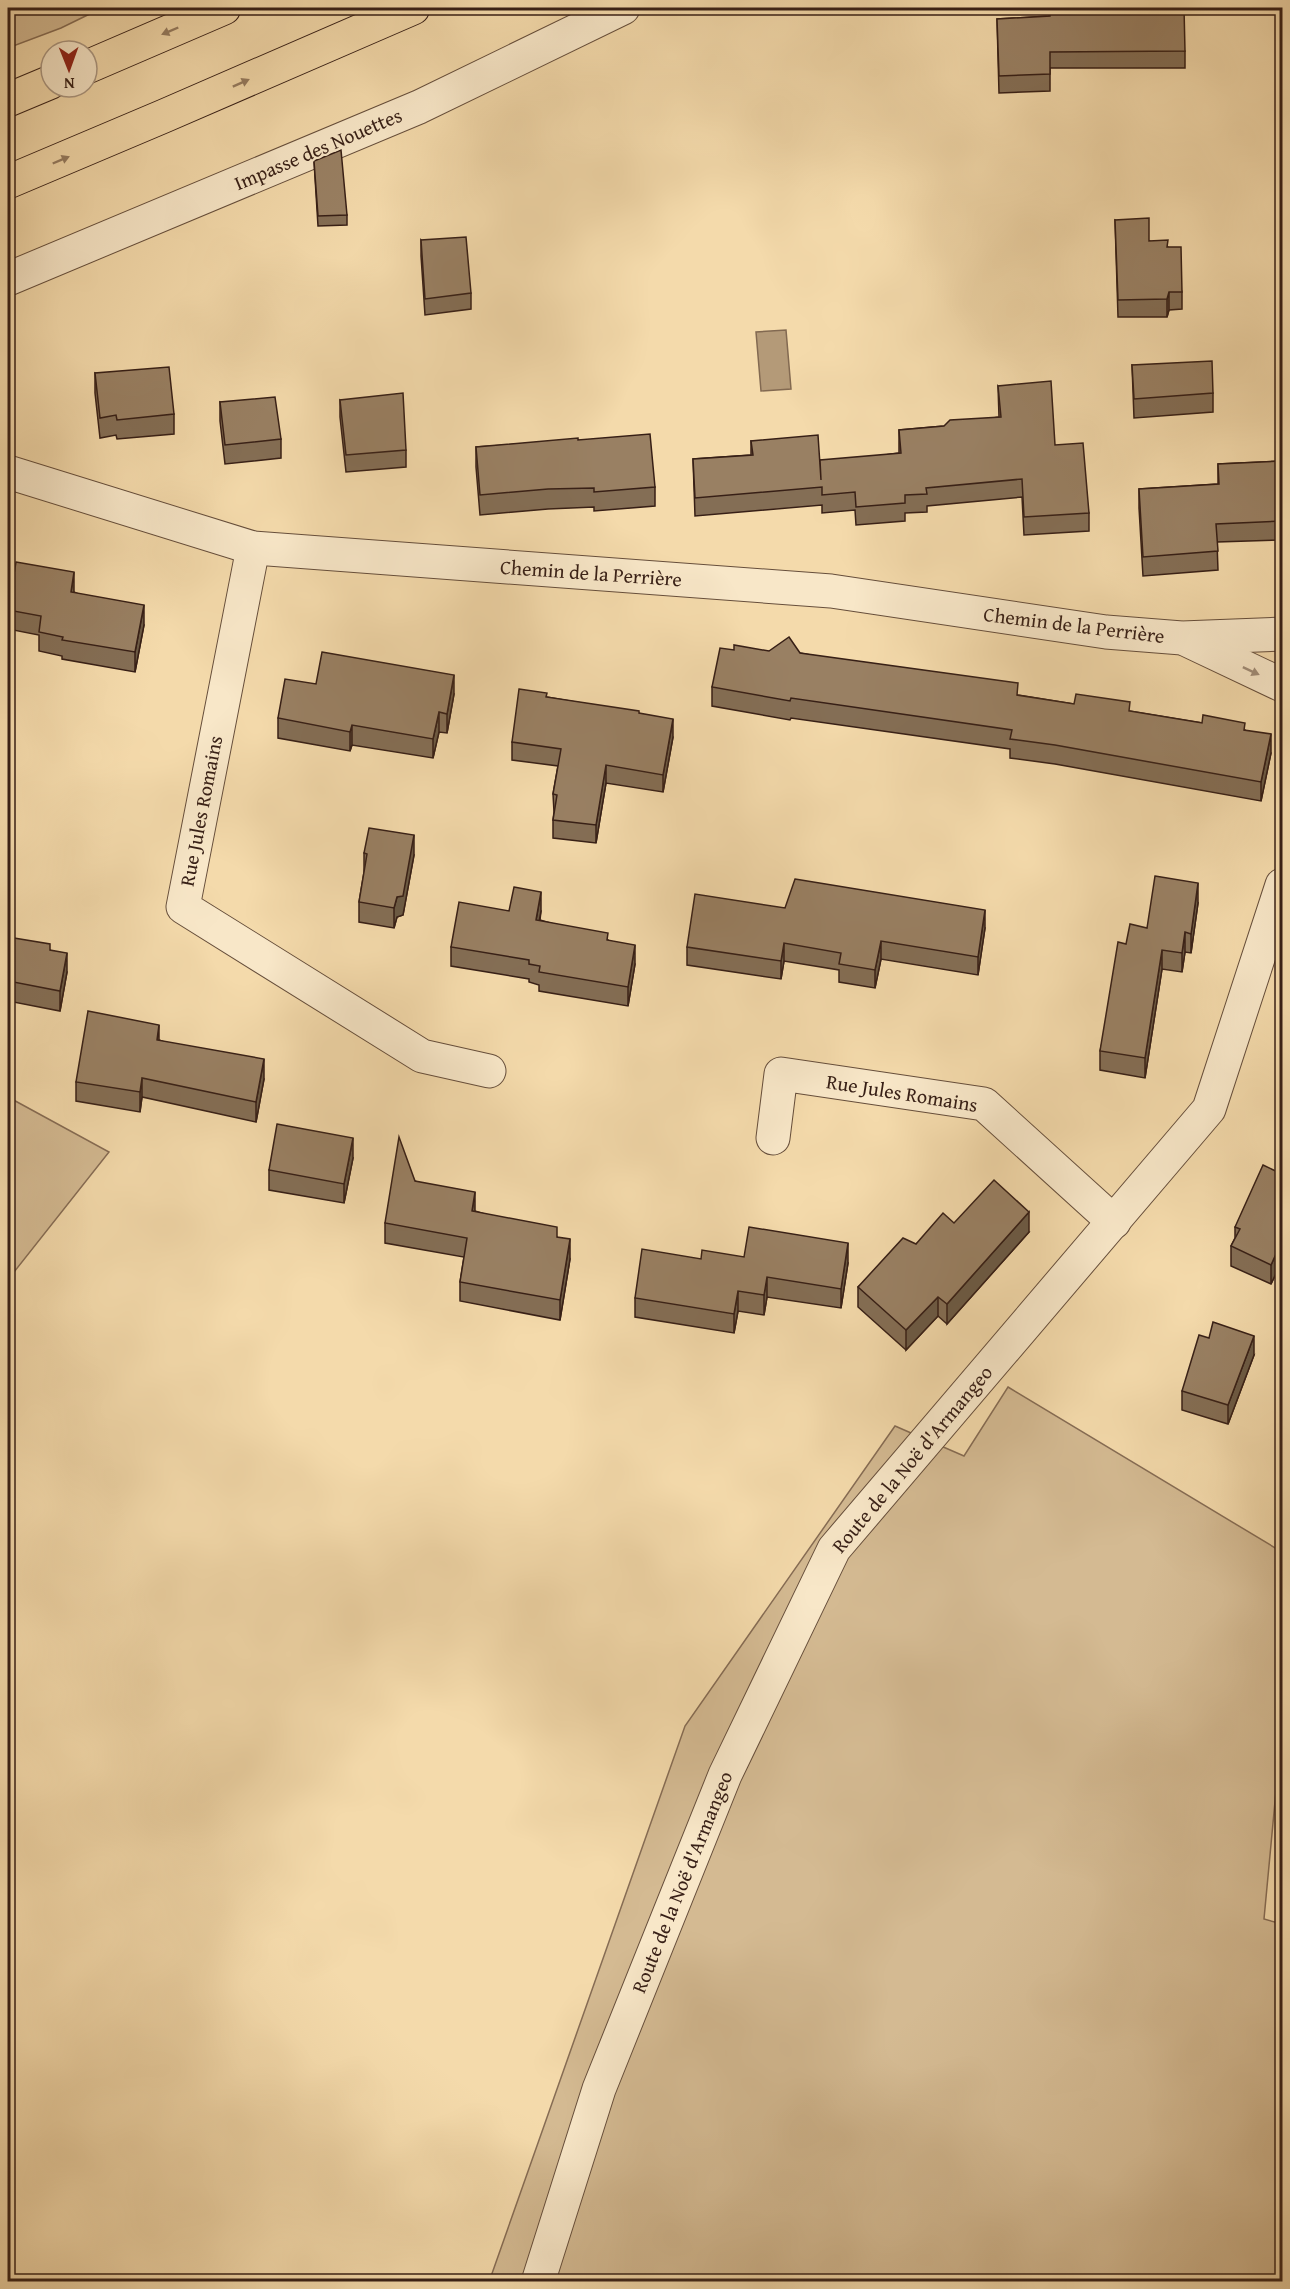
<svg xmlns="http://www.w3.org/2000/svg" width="1290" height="2289" font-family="'Gentium Book Plus',serif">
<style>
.green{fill:#d4ba92;stroke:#866c54;stroke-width:1.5}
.water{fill:#b49a78;stroke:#826951;stroke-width:1.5}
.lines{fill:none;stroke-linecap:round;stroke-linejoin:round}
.minor-casing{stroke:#664e3b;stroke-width:35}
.trunk-casing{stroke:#371f16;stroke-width:35}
.minor{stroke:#f8e7c8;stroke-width:33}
.trunk{stroke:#f4daab;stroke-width:33}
.wall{fill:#846e55;stroke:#371f16;stroke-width:1.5}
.shaded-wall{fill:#6b5a45;stroke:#371f16;stroke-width:1.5}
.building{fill:#998063;stroke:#371f16;stroke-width:1.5}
.oneway{fill:#967c60}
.oneway2{fill:#a18d78}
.labels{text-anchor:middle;stroke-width:4.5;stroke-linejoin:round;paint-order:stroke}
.street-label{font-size:20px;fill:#371f16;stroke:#f8e7c8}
</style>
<rect width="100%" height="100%" fill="#f4daab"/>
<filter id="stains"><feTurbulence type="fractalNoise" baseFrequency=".00333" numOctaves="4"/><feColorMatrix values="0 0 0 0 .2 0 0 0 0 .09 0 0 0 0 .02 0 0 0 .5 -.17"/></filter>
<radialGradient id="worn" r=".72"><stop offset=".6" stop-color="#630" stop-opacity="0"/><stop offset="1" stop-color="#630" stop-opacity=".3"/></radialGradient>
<g class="green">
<polygon points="8,8 102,8 61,28 8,48"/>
<polygon points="8,1097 109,1152 14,1272 8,1301"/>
<polygon points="1008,1387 1282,1552 1282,1727 1264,1919 1282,1924 1282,2281 489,2282 685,1726 895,1426 964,1456"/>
</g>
<polygon class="water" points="786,330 791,389 761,391 756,332"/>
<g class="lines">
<defs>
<g id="minor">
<polyline points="8,279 419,107 623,8"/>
<polyline points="8,472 253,548 831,591 1106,632 1182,638 1282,634"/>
<polyline points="253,548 183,907 422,1056 489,1071"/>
<polyline points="1187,640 1282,685"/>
<polyline points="773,1138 781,1074 984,1104 1114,1222"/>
<polyline points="538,2282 599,2089 725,1775 834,1549 1209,1109 1282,885"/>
</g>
<g id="trunk">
<polyline points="87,67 224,8"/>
<polyline points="8,100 51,82"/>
<polyline points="8,182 164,116 413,8"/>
</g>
</defs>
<use href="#minor" class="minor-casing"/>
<use href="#trunk" class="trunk-casing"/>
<use href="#minor" class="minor"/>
<use href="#trunk" class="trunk"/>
</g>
<g class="wall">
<polygon points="1049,8 1185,51 1185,68 1050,68 1050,91 999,93 997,19 1049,16"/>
<polygon points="314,161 347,215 347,225 318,226"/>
<polygon points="1115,220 1149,241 1168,247 1182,292 1182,309 1169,310 1167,317 1118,317"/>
<polygon points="421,240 471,293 471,309 425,315 421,256"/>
<polygon points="1132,365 1213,393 1213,412 1134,418"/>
<polygon points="95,373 174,414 174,434 117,439 116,435 100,438 95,393"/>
<polygon points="998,386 1055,445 1089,513 1089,531 1024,535 1022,497 927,506 927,512 905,513 905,521 856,525 855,510 822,513 822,505 695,516 693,459 751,455 751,441 820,464 899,453 899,430 944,426 999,417"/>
<polygon points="340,400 406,450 406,467 346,472 340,417"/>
<polygon points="220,402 281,439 281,458 225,464 220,421"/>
<polygon points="578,440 655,487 655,506 594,511 594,507 548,509 480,515 476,467 476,447"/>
<polygon points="1282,461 1282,540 1217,542 1218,570 1143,576 1139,508 1139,489 1218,484 1218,464"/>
<polygon points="74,592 144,625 135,672 62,659 62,656 39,651 39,635 8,629 8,610"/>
<polygon points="734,650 800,653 1018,695 1074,704 1130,711 1245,730 1271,753 1261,801 1055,764 1010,758 1010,749 791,718 790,720 712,706 712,687"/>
<polygon points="316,684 454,694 447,733 439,732 433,758 352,745 350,751 278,738 278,718"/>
<polygon points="547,697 639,713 673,737 663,792 606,783 596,843 553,838 553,820 554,812 553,794 558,766 512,760 512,742"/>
<polygon points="364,853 414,855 403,915 397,917 394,928 359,922 359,902 364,872"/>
<polygon points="1198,903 1191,953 1185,952 1182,972 1162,969 1145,1078 1100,1070 1100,1051 1126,944 1147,928"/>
<polygon points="785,908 985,928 978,975 881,959 875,988 839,982 839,970 784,961 781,979 687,965 687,947"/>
<polygon points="509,911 541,911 540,920 608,940 635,964 628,1006 539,991 539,985 529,982 529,979 451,966 451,947"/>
<polygon points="8,937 50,950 67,972 60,1011 8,1001"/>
<polygon points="159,1040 264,1079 256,1122 142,1097 140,1112 76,1101 76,1082"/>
<polygon points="353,1158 344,1203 269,1190 269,1170"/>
<polygon points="1282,1174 1282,1262 1281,1263 1271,1284 1231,1266 1231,1246 1235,1238 1235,1227"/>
<polygon points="415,1181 475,1211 557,1237 570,1259 560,1320 460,1301 460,1282 464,1257 385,1243 385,1223"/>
<polygon points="954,1223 1029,1232 947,1324 938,1316 906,1350 858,1307 858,1287 916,1244"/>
<polygon points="744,1257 848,1263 841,1308 767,1297 764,1315 738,1311 734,1333 635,1317 635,1298"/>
<polygon points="1254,1355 1228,1424 1182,1410 1182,1391"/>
</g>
<g class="shaded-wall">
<polygon points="1169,292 1169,310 1167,317 1167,299"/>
<polygon points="74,572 74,591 71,611 71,592"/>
<polygon points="144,605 144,625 135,672 135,652"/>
<polygon points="454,675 454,694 447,733 447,714"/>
<polygon points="439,712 439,732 433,758 433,739"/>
<polygon points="673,719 673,737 663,792 663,775"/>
<polygon points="352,725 352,745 350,751 350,732"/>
<polygon points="1271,734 1271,753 1261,801 1261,782"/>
<polygon points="606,765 606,783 596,843 596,825"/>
<polygon points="414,835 414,855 403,915 397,917 394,928 394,908"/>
<polygon points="1198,883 1198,903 1191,953 1191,934"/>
<polygon points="541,892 541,911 536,939 536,920"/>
<polygon points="985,910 985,928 978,975 978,957"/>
<polygon points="1185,932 1185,952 1182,972 1182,953"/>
<polygon points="881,941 881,959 875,988 875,970"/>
<polygon points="784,943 784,961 781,979 781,961"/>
<polygon points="635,945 635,964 628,1006 628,987"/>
<polygon points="1162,950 1162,969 1145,1078 1145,1058"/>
<polygon points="67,953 67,972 60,1011 60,991"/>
<polygon points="159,1025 159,1045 157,1040"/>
<polygon points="264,1059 264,1079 256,1122 256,1102"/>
<polygon points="142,1078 142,1097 140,1112 140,1092"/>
<polygon points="353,1138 353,1158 344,1203 344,1184"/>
<polygon points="475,1192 475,1212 472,1211"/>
<polygon points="1029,1212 1029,1232 947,1324 947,1304"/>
<polygon points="570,1239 570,1259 560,1320 560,1300"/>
<polygon points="1282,1242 1282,1262 1281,1263 1271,1284 1271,1265 1281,1243"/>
<polygon points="848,1243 848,1263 841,1308 841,1289"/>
<polygon points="767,1277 767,1297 764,1315 764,1295"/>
<polygon points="738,1291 738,1311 734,1333 734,1314"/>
<polygon points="938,1297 938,1316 906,1350 906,1330"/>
<polygon points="1254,1336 1254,1355 1228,1424 1228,1405"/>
</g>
<g class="building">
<polygon points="1049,8 1184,8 1185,51 1050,52 1050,74 999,76 997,19 1050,16"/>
<polygon points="341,150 347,215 318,216 314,161"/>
<polygon points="1149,218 1149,241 1168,240 1167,247 1181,247 1182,292 1169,292 1167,299 1118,300 1115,220"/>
<polygon points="466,237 471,293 425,299 421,240"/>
<polygon points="1212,361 1213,393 1134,399 1132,365"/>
<polygon points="169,367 174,414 117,420 116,415 100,418 95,373"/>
<polygon points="1051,381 1055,445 1083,443 1089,513 1024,517 1022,479 926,488 927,494 905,495 905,503 856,507 855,492 822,495 822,487 695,498 693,459 753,455 751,441 818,435 821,480 820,460 901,453 899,430 944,426 950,420 1001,417 998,386"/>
<polygon points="403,393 406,450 346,455 340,400"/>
<polygon points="275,397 281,439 225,445 220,402"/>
<polygon points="650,434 655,487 594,492 594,488 548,489 480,495 476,447 578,438 578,440"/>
<polygon points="1282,461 1282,521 1216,524 1218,551 1143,557 1139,489 1219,484 1218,464"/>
<polygon points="16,562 74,572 71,592 144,605 135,652 62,640 63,637 39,632 41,616 8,610"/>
<polygon points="789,637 800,653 1018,683 1017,695 1074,704 1076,694 1130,702 1129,711 1202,723 1203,715 1245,723 1244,730 1271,734 1261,782 1055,745 1010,739 1012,730 791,698 790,701 712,687 720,648 734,650 734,645 769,651"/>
<polygon points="322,652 454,675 447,714 439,712 433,739 352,725 350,732 278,718 285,679 316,684"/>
<polygon points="519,689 547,693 546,697 639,711 639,713 673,719 663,775 606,765 596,825 553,820 557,795 553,794 561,749 512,742"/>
<polygon points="369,828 414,835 403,896 397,897 394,908 359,902 367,854 364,853"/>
<polygon points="1155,876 1198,883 1191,934 1185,932 1182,953 1162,950 1145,1058 1100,1051 1118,942 1126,944 1130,924 1147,928"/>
<polygon points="795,879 985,910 978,957 881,941 875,970 839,964 841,953 784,943 781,961 687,947 695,894 785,908"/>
<polygon points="514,887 541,892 536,920 608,933 607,940 635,945 628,987 539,972 540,966 529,964 529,960 451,947 459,902 509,911"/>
<polygon points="8,937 50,944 50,950 67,953 60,991 8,981"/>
<polygon points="88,1011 159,1025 157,1040 264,1059 256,1102 142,1078 140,1092 76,1082"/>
<polygon points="277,1124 353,1138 344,1184 269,1170"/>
<polygon points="399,1137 415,1181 475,1192 472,1211 557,1227 557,1237 570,1239 560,1300 460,1282 467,1238 385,1223"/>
<polygon points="1263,1165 1282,1174 1282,1242 1281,1243 1271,1265 1231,1246 1240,1229 1235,1227"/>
<polygon points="994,1180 1029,1212 947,1304 938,1297 906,1330 858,1287 903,1238 916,1244 943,1213 954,1223"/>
<polygon points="749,1227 848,1243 841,1289 767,1277 764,1295 738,1291 734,1314 635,1298 642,1249 701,1259 702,1250 744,1257"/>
<polygon points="1213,1322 1254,1336 1228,1405 1182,1391 1199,1335 1209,1338"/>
</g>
<defs><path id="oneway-solid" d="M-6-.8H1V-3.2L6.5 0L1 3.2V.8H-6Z" transform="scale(1.5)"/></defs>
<g class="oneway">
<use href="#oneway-solid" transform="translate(170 31) rotate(157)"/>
<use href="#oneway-solid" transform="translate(241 83) rotate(-24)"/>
<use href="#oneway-solid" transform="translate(61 160) rotate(-23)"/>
</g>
<use class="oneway2" href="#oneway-solid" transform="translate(1251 671) rotate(25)"/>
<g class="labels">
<g class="street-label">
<text transform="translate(318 149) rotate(-23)" y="7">Impasse des Nouettes</text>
<text transform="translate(591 573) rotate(4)" y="7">Chemin de la Perrière</text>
<text transform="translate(1074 625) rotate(7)" y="7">Chemin de la Perrière</text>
<text transform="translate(201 811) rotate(-79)" y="7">Rue Jules Romains</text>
<text transform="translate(902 1093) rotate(9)" y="7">Rue Jules Romains</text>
<text transform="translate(912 1459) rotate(-50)" y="7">Route de la Noë d'Armangeo</text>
<text transform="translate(682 1882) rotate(-68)" y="7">Route de la Noë d'Armangeo</text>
</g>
</g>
<rect width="1290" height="2289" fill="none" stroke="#f4daab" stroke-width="30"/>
<rect x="9" y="9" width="1272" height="2271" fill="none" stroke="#371f16" stroke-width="3"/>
<rect x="15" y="15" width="1260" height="2259" fill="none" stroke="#371f16" stroke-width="1.5"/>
<g transform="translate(69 69) rotate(179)"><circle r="28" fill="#f8e7c8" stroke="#ab9781" stroke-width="1.5"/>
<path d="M0-4.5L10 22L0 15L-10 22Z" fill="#8f2418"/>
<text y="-9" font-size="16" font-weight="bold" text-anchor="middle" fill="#371f16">N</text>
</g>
<rect width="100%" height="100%" filter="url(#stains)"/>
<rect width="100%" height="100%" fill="url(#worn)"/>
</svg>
